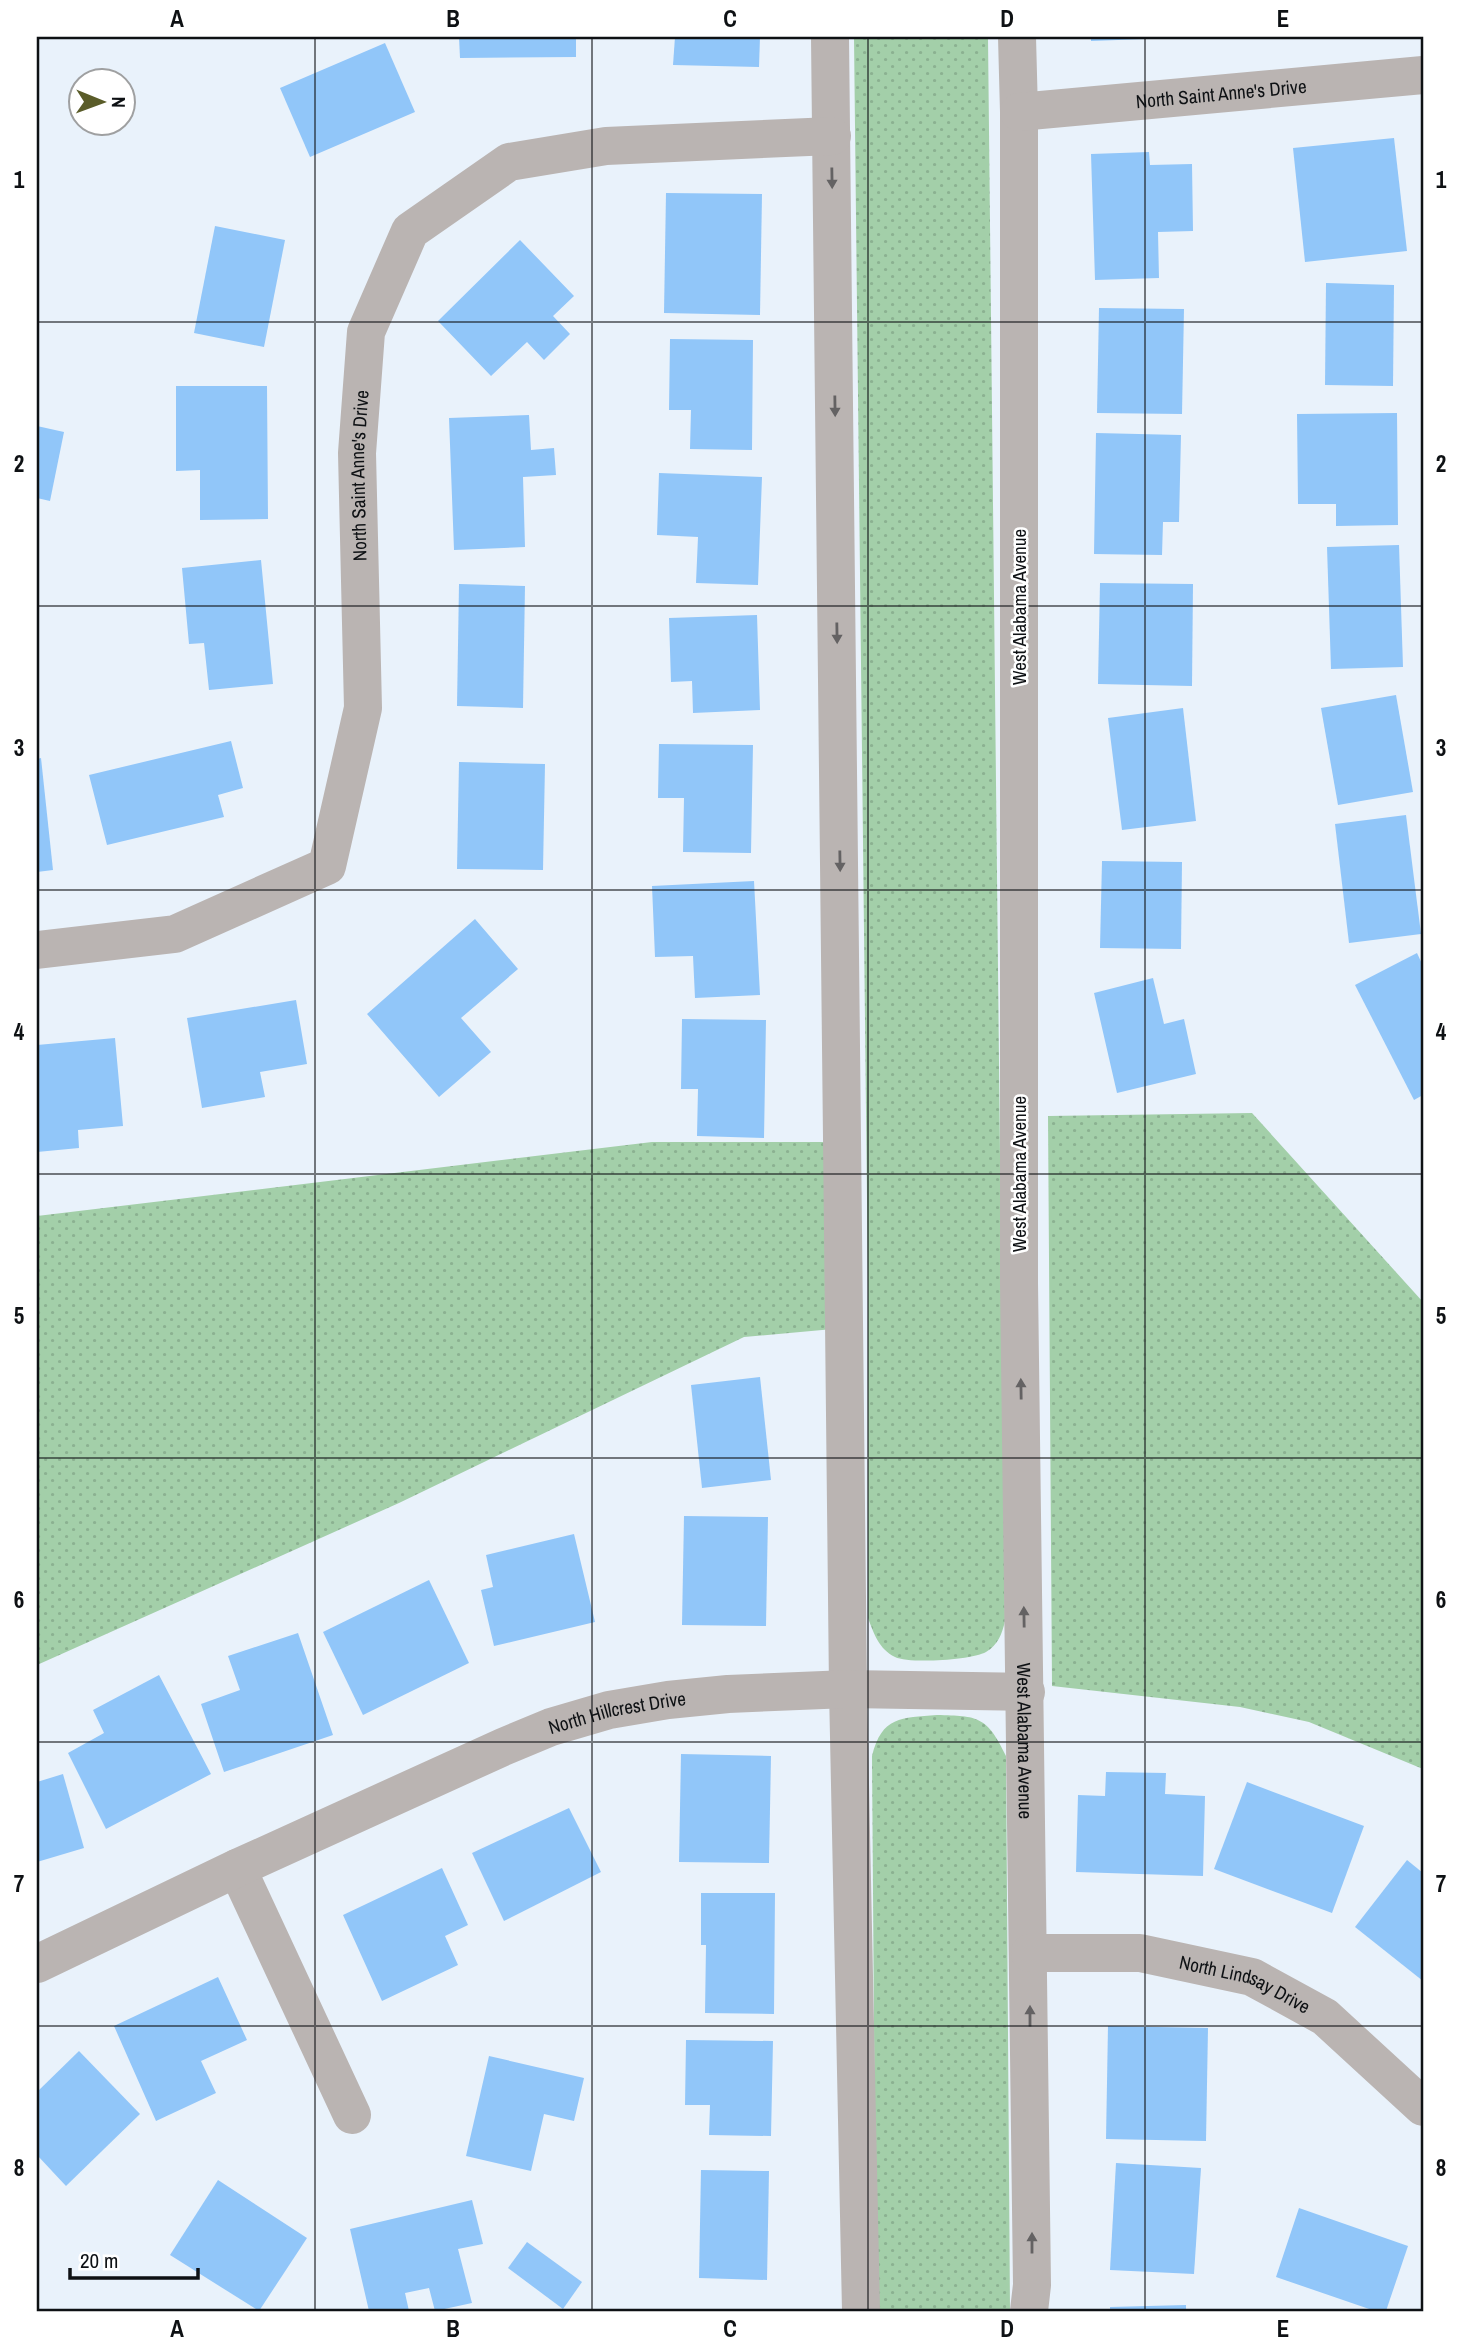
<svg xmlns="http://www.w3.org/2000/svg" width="1460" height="2348" font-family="'Archivo Narrow',sans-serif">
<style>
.grass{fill:url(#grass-dots)}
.building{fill:#91c6f9}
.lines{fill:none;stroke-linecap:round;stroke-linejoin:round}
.minor{stroke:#bab4b2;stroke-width:38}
.oneway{fill:#646263}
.grid{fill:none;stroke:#0e1114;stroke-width:2;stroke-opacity:0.55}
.labels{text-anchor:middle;stroke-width:5;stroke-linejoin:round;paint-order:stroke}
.street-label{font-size:19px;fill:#0e1114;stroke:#fff}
.neatline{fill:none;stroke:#0e1114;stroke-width:2.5}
.grid-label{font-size:23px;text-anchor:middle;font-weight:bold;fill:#0e1114}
</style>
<defs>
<pattern id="grass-dots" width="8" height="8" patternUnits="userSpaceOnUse" patternTransform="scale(1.75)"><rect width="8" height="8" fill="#a3cfa9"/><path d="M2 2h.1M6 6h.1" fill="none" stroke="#8bb191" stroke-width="1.8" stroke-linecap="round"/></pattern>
</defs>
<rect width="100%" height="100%" fill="#e9f2fb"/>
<g class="grass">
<path d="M 854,37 L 988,37 L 1005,1621 C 1002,1634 998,1645 986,1652 C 972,1660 909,1664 895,1657 C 879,1649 874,1634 868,1618 L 868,1289 Z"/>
<polygon points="1252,1113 1423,1302 1423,1769 1309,1722 1240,1707 1052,1686 1048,1116"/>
<polygon points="652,1142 843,1142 844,1328 744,1337 399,1503 37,1665 37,1216"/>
<path d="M 937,1715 C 978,1716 987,1716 1006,1756 L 1010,2311 L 879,2311 L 875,2159 L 872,1756 C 882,1716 901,1718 937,1715 Z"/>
</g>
<g class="building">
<polygon points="459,37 576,37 576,57 460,58"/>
<polygon points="675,37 760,37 759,67 673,65"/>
<polygon points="1091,37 1145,37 1145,39 1091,41"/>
<polygon points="385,43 415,112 310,157 280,88"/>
<polygon points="1394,138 1407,251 1305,262 1293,148"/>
<polygon points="1149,152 1150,165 1192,164 1193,231 1158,232 1159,278 1095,280 1091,154"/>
<polygon points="666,193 762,194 760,315 664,313"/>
<polygon points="215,226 285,240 264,347 194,333"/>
<polygon points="520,240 574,296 553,316 570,334 544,360 527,342 491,376 438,321"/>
<polygon points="1326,283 1394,285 1393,386 1325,385"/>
<polygon points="1099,308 1184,309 1182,414 1097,413"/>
<polygon points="670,339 753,340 752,450 690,449 691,410 669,410"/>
<polygon points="176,386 267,386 268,519 200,520 200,470 176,471"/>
<polygon points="1397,413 1398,525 1336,526 1336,504 1298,504 1297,414"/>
<polygon points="529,415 531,450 554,448 556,475 523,477 525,547 454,550 449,418"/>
<polygon points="37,426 64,432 50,501 37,498"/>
<polygon points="1096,433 1181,435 1179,522 1163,522 1162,555 1094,554"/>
<polygon points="659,473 762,477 758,585 696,583 698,537 657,535"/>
<polygon points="1399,545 1403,667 1331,669 1327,547"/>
<polygon points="261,560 273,684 209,690 204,643 189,644 182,568"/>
<polygon points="1100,583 1193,584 1192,686 1098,684"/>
<polygon points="459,584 525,586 523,708 457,706"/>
<polygon points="757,615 760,710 693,713 692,681 671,682 669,618"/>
<polygon points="1396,695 1413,792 1338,805 1321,708"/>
<polygon points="1183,708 1196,821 1122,830 1108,718"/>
<polygon points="231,741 243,788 218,795 224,817 107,845 89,775"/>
<polygon points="659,744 753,745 751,853 683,852 684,798 658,798"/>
<polygon points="41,758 53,870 37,872 37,759"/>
<polygon points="459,762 545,764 543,870 457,869"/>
<polygon points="1406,815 1421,934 1349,943 1335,824"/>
<polygon points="1102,861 1182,862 1181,949 1100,948"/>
<polygon points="754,881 760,995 695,998 693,956 655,957 652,886"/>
<polygon points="475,919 518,969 461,1018 491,1052 439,1097 367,1014"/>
<polygon points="1417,953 1423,966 1423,1095 1414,1100 1355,985"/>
<polygon points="1153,978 1164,1024 1184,1019 1196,1074 1117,1093 1094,993"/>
<polygon points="296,1000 307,1064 260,1072 265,1097 202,1108 187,1018"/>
<polygon points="682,1019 766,1020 764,1138 697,1136 698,1089 681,1089"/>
<polygon points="115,1038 123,1126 78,1130 79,1148 37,1152 37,1045"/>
<polygon points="760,1377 771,1480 702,1488 691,1385"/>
<polygon points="684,1516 768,1517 766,1626 682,1625"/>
<polygon points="574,1534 595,1622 494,1646 481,1590 493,1587 486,1555"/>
<polygon points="429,1580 469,1663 363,1715 323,1632"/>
<polygon points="298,1633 333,1735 224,1772 201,1704 240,1690 228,1656"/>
<polygon points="159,1675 211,1774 106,1829 68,1753 104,1733 93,1710"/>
<polygon points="681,1754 771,1756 769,1863 679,1862"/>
<polygon points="1106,1772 1166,1773 1165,1794 1205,1796 1203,1876 1076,1872 1078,1795 1105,1796"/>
<polygon points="63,1774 84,1848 37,1862 37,1782"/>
<polygon points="1247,1782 1364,1826 1332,1913 1214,1869"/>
<polygon points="569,1808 601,1872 504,1921 472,1853"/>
<polygon points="1407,1860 1423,1873 1423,1981 1355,1927"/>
<polygon points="442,1868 468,1925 445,1936 458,1965 382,2001 343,1915"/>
<polygon points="701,1893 775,1893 774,2014 705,2013 706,1945 701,1945"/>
<polygon points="218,1977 247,2040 201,2061 216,2093 156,2121 114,2026"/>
<polygon points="1108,2026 1208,2028 1206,2141 1106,2139"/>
<polygon points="686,2040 773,2041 771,2136 709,2135 710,2105 685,2105"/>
<polygon points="79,2051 140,2114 66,2186 37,2155 37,2092"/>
<polygon points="489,2056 584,2078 574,2121 544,2114 531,2171 466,2156"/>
<polygon points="1116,2163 1201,2168 1194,2274 1110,2270"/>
<polygon points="701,2170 769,2171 767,2280 699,2278"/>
<polygon points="218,2180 307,2238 259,2311 170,2255"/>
<polygon points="472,2200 483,2244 458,2249 472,2303 435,2311 429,2288 405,2293 409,2311 369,2311 350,2229"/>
<polygon points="1299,2208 1408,2246 1386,2311 1375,2311 1276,2277"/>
<polygon points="527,2242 582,2282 563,2309 508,2268"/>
<polygon points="1186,2305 1186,2311 1110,2311 1110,2307"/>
</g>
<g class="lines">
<g class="minor">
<polyline points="830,37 848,1689 861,2311"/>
<path id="s1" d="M 1017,37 L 1019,112 L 1019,1283 L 1032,2285 L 1029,2311"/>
<path id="s2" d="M 1019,112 L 1423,75"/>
<path id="s3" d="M 37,950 L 175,934 L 327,866 L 363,708 L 357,453 L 366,332 L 410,231 L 509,162 L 606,146 L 832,136"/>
<polyline points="237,1868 352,2115"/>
<path id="s4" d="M 1030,1953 L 1140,1953 L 1252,1977 L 1325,2017 L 1423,2107"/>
<path id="s5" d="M 37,1964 L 237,1868 L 503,1747 L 551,1727 L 609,1710 L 668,1700 L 728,1694 L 848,1689 L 1026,1692"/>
</g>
</g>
<defs><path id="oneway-solid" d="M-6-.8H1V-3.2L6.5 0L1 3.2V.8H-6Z" transform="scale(1.75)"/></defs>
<g class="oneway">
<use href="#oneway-solid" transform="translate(832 178) rotate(89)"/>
<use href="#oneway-solid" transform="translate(835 406) rotate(89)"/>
<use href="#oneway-solid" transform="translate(837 633) rotate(89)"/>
<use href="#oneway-solid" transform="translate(840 861) rotate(89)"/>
<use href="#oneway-solid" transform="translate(1021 1389) rotate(-91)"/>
<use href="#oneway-solid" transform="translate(1024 1617) rotate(-91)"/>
<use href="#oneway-solid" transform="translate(1030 2016) rotate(-90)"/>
<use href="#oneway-solid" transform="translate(1032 2243) rotate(-90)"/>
</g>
<path class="grid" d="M 315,37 L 315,2311M 592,37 L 592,2311M 868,37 L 868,2311M 1145,37 L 1145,2311M 37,322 L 1423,322M 37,606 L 1423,606M 37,890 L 1423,890M 37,1174 L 1423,1174M 37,1458 L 1423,1458M 37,1742 L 1423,1742M 37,2026 L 1423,2026"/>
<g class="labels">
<g class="street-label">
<text dy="7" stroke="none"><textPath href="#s2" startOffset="203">North Saint Anne's Drive</textPath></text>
<text dy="7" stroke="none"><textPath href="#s3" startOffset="700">North Saint Anne's Drive</textPath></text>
<text transform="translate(1019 607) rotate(-90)" y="7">West Alabama Avenue</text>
<text transform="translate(1019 1174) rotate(-90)" y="7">West Alabama Avenue</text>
<text dy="7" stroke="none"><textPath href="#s5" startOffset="634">North Hillcrest Drive</textPath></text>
<text dy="7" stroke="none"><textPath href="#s1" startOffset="1704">West Alabama Avenue</textPath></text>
<text dy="7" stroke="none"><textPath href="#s4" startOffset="220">North Lindsay Drive</textPath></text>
</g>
</g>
<rect width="1460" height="2348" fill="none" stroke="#ffffff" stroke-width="77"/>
<g transform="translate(102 102) rotate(91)"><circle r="33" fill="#ffffff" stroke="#9fa0a1" stroke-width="2"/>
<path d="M0-5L12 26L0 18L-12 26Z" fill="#5a5c29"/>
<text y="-10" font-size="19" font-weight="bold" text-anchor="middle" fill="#0e1114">N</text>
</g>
<path d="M70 2268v10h128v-10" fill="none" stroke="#0e1114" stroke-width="3.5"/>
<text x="80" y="2268" font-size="21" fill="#0e1114" stroke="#ffffff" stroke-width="5" paint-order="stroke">20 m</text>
<rect x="38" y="38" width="1384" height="2272" class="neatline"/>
<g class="grid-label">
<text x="177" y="27">A</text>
<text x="453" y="27">B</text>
<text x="730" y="27">C</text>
<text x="1007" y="27">D</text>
<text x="1283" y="27">E</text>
<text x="19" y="188">1</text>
<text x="1441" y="188">1</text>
<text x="19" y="472">2</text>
<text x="1441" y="472">2</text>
<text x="19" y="756">3</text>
<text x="1441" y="756">3</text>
<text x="19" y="1040">4</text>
<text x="1441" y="1040">4</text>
<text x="19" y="1324">5</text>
<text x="1441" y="1324">5</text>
<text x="19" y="1608">6</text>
<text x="1441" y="1608">6</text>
<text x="19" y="1892">7</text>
<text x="1441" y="1892">7</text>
<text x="19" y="2176">8</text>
<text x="1441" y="2176">8</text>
<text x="177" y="2337">A</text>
<text x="453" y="2337">B</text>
<text x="730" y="2337">C</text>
<text x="1007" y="2337">D</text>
<text x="1283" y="2337">E</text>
</g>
</svg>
